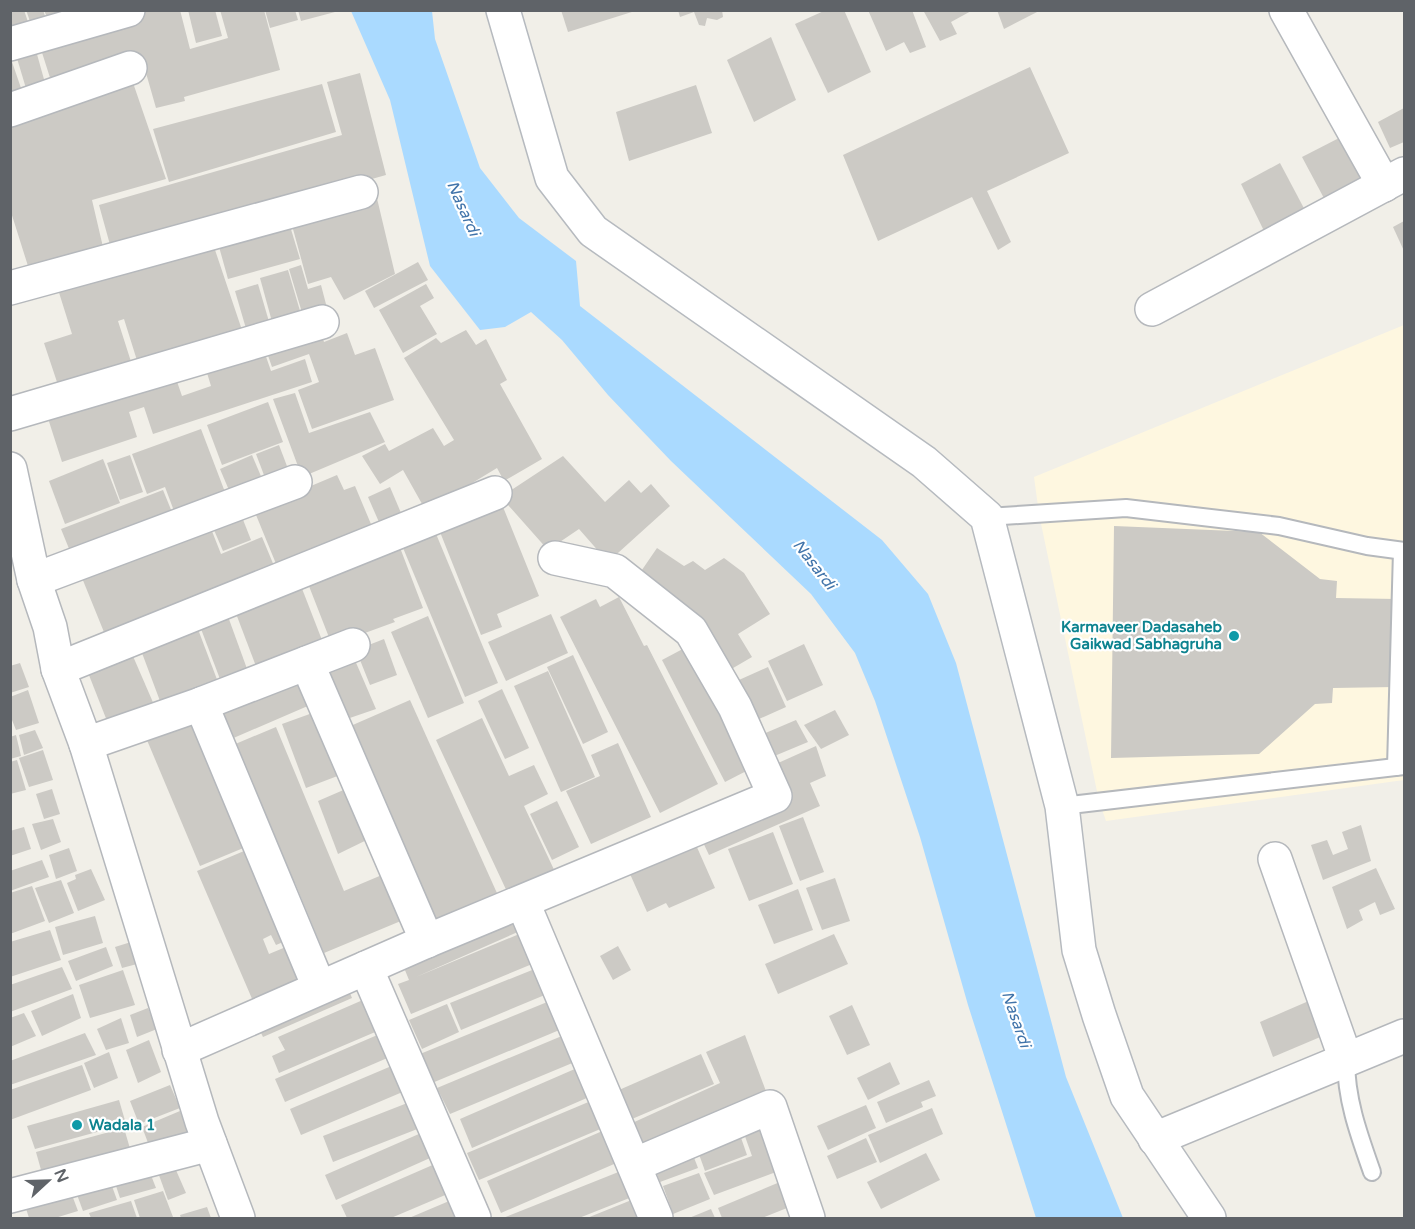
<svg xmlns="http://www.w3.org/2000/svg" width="1415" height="1229" font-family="'Varela Round',sans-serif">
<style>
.commercial{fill:#fef7e0}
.water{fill:#aadaff}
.building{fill:#cccac5}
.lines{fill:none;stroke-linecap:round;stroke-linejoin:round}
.lane-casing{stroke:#b5b8bc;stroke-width:20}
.street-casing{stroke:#b5b8bc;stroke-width:36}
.secondary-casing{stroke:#b6babf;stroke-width:36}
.lane{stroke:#fff;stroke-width:16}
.street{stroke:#fff;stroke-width:33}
.secondary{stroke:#fff;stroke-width:33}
.culture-dot{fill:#0f9aa8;stroke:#fff;stroke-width:2}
.labels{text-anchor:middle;stroke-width:4.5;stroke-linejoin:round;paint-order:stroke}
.culture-label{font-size:15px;font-weight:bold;fill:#0d838f;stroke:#fff;text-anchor:end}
.water-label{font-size:16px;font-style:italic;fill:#4174aa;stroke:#fff}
</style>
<rect width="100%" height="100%" fill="#f1efe8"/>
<polygon class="commercial" points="1404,325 1404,780 1106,821 1099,801 1039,514 1034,477"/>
<polygon class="water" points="351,11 432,11 435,39 480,168 519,218 576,261 580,306 882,540 928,594 956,663 1066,1077 1123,1218 1036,1218 968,1005 920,837 875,701 855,653 811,594 671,461 608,395 562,340 531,312 505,327 480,330 430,266 390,100"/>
<g class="building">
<polygon points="10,10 24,10 29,25 10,32"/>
<polygon points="26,10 43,10 47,22 32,27"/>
<polygon points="44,10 74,10 48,20"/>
<polygon points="142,10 180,10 190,49 228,38 220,10 264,10 280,70 184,97 185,101 156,108 142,59 52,84 38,40"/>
<polygon points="188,10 215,10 222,36 196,43"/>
<polygon points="265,10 295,10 298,20 270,28"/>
<polygon points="298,10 334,10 335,12 301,21"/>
<polygon points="561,10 635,10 635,11 568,32"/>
<polygon points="678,10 722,10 723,17 717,20 707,18 705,26 699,25 694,12 680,17"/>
<polygon points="826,10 844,10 871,72 828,93 795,24"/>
<polygon points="868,10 912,10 926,47 910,53 904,42 886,51"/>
<polygon points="923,10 973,10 951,22 957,34 940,41"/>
<polygon points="997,10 1041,10 1004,29"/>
<polygon points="771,37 796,100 754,122 727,60"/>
<polygon points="33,40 47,90 28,95 13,45"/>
<polygon points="10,56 22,91 10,95"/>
<polygon points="1030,67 1069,153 987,191 1011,242 998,250 972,197 878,241 843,155"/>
<polygon points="360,73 386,175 112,252 99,205 342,135 327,82"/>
<polygon points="130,74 166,179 92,200 103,247 28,266 10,209 10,115"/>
<polygon points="322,84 336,132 169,182 153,129"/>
<polygon points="696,85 712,133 629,161 616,112"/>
<polygon points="1404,108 1404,142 1390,148 1378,122"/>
<polygon points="1341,137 1364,181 1326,202 1302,157"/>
<polygon points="1280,163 1307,214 1266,235 1241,184"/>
<polygon points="375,190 395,274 344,300 331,277 308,284 290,218"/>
<polygon points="287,216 300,259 228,279 216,236"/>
<polygon points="1404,221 1404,251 1393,227"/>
<polygon points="212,241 244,336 140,370 124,319 118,321 134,371 61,394 44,343 72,334 56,283"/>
<polygon points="418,262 428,280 374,308 365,291"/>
<polygon points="301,265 308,289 321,285 327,308 303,316 289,269"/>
<polygon points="288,270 303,321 274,329 260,278"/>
<polygon points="258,284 270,325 247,332 235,291"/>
<polygon points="426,284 434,298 420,306 437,334 403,353 379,310"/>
<polygon points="319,327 324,342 347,333 355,355 375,348 394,400 312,429 298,390 319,382 309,354 272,367 265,347"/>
<polygon points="466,330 476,345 486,339 507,380 500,384 542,459 504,481 497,468 426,511 403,470 380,484 362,456 385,444 389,451 433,428 444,446 454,440 404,358 436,338 441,343"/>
<polygon points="262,345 271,371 305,359 312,382 153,434 144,407 129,412 137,437 62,462 44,406 173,370 182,396 211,386 204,363"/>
<polygon points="295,393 309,433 370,412 385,442 302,477 273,399"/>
<polygon points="268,402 283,442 222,465 207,425"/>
<polygon points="201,429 228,500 177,519 165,487 147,494 132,454"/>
<polygon points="279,445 293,482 270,491 256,454"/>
<polygon points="130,455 143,492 120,500 107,463"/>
<polygon points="252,455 266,488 234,502 220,469"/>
<polygon points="563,456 605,502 629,480 641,493 651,484 670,506 608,562 579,529 548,550 501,497"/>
<polygon points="103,459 120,503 65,524 49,481"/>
<polygon points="337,475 344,490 355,486 376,536 281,576 254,510"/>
<polygon points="390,487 404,520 382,529 368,497"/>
<polygon points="163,490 176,522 74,561 61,529"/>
<polygon points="501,502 539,596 497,614 502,627 481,635 438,527"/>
<polygon points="240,512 251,540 223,551 211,523"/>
<polygon points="208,521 221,554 262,537 277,573 108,642 80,573"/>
<polygon points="1114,526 1259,532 1320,579 1337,581 1336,598 1397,599 1395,687 1333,688 1332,703 1315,704 1259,754 1111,758"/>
<polygon points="434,529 498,683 465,697 401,543"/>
<polygon points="399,545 423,608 393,619 395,622 332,645 307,581"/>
<polygon points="657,548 684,566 693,561 705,570 724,558 744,573 770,614 738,634 752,657 728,671 633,583"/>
<polygon points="301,586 327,653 259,674 235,611"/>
<polygon points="619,597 644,646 647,645 718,784 660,813 560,617 596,599 600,607"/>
<polygon points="226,611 250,677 223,687 198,621"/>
<polygon points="551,614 568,653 506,681 488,642"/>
<polygon points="428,616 464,703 428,718 391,632"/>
<polygon points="196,624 221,690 163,709 139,645"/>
<polygon points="384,639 397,675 370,685 356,650"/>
<polygon points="694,643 758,765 725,782 662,660"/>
<polygon points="804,644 823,685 787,701 768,661"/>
<polygon points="129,647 155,707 109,726 85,665"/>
<polygon points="573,655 608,732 583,744 547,667"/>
<polygon points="354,658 376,709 341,721 318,672"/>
<polygon points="20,663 29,687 10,693 10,666"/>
<polygon points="768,667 786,707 748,724 730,684"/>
<polygon points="303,669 317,702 222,743 206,707"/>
<polygon points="548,671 595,777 561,792 514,686"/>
<polygon points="502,689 529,748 505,759 478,701"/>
<polygon points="28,690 39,723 16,730 10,715 10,697"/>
<polygon points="410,700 501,902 431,934 339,731"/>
<polygon points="835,710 849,735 821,749 804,725"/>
<polygon points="318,711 348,772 306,788 282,724"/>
<polygon points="197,713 253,844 200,866 144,733"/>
<polygon points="482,718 509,776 534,765 548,794 524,806 557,876 510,898 436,740"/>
<polygon points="796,720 808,742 772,757 761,735"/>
<polygon points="276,727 344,891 389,872 408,918 324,953 295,883 291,885 233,745"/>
<polygon points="35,730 43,748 24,755 19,735"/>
<polygon points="16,735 21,756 10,759 10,737"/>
<polygon points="618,743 651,817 591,844 566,791 600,776 591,755"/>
<polygon points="816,746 826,776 810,783 820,806 709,855 699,834 794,791 779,797 767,768"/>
<polygon points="43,750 53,780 29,787 19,758"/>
<polygon points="17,760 26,790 10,794 10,762"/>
<polygon points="355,785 377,835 338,854 318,801"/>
<polygon points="52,789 60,814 44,819 36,794"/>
<polygon points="557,801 579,847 552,860 530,814"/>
<polygon points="803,817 824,872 800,881 779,826"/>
<polygon points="53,819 61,842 41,850 32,824"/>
<polygon points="1361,825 1371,861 1323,880 1311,845 1327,840 1333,855 1348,849 1342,832"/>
<polygon points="24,827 31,849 10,856 10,831"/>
<polygon points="773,832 793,884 749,901 728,849"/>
<polygon points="692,836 715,888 669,908 666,903 647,912 626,865"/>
<polygon points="69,848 77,871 56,879 49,855"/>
<polygon points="251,848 295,937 276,945 271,935 263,939 269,954 293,944 310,985 256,1008 197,871"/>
<polygon points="42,860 49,877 10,891 10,871"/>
<polygon points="1376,868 1395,909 1380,915 1375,902 1359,910 1363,920 1347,929 1332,887"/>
<polygon points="91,869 105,900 78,911 67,883 76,879 75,875"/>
<polygon points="835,878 850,921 822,930 806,888"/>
<polygon points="61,880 74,913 49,923 35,888"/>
<polygon points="32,886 45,921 10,934 10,893"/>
<polygon points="798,889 813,930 774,944 758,905"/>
<polygon points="511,911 520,931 416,977 524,932 537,962 411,1014 398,984 409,980 400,958"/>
<polygon points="95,916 103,943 63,955 55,927"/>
<polygon points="50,930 61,960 10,977 10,942"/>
<polygon points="834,934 848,964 778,994 765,964"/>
<polygon points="131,942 137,964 122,968 115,947"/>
<polygon points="618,946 631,970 613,980 600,956"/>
<polygon points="106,947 113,966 76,981 68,961"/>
<polygon points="542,966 552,992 461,1030 450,1003"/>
<polygon points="62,967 72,989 10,1012 10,985"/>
<polygon points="123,970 135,1005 90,1018 79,985"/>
<polygon points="345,981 352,998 263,1037 255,1020"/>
<polygon points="73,994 81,1018 42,1036 31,1011"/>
<polygon points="372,996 387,1027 279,1073 272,1056 285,1050 278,1037"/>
<polygon points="557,998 569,1026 432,1083 420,1054"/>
<polygon points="1311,1000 1325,1035 1273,1057 1260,1022"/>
<polygon points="447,1004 459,1032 422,1049 409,1020"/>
<polygon points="852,1005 870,1045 847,1055 829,1016"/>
<polygon points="148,1008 157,1029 137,1037 130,1015"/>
<polygon points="24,1013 36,1036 10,1047 10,1018"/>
<polygon points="121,1018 129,1043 106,1050 97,1029"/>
<polygon points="389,1030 399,1053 285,1102 275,1079"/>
<polygon points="85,1033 96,1055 10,1085 10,1061"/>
<polygon points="569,1033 582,1059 450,1114 437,1088"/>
<polygon points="745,1035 770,1102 645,1158 630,1124 720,1083 706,1052"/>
<polygon points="149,1040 161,1072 138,1083 126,1050"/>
<polygon points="109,1052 118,1078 94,1088 84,1063"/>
<polygon points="701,1054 714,1084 632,1119 619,1090"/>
<polygon points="401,1062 412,1088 301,1135 290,1109"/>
<polygon points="890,1062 900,1084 868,1100 857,1078"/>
<polygon points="82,1065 91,1090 10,1120 10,1090"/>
<polygon points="584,1065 596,1094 472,1148 460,1119"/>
<polygon points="929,1080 936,1096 921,1102 923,1107 886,1123 877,1102"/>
<polygon points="170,1085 180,1108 139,1124 130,1101"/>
<polygon points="598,1098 610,1125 479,1180 467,1153"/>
<polygon points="119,1100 126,1124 35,1149 27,1126"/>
<polygon points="415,1100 425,1126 333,1162 323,1136"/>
<polygon points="866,1105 876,1128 828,1150 817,1126"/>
<polygon points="932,1108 943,1134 880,1163 868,1135"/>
<polygon points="180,1111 189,1132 150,1148 142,1127"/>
<polygon points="766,1119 784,1169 714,1195 704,1173 752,1156 742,1128"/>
<polygon points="124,1128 131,1152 43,1177 36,1152"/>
<polygon points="607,1129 621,1161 501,1213 487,1181"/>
<polygon points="738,1129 747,1155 705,1171 696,1146"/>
<polygon points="428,1130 439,1154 336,1200 325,1175"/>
<polygon points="866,1138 877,1162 837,1179 827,1156"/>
<polygon points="690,1147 698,1168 660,1182 652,1162"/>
<polygon points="926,1153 940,1180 881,1209 867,1182"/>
<polygon points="444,1160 457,1190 391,1218 347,1218 341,1205"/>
<polygon points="172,1161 186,1193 168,1200 156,1167"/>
<polygon points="147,1165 156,1188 120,1198 112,1174"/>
<polygon points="626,1169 637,1195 579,1218 503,1218"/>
<polygon points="699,1173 710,1199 673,1214 663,1186"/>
<polygon points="108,1175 117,1200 83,1211 73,1184"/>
<polygon points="787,1179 797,1204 762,1218 722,1218 718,1208"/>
<polygon points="69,1187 78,1211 55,1218 29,1218 23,1199"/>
<polygon points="163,1191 173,1217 140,1218 134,1200"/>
<polygon points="461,1196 470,1218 409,1218"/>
<polygon points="634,1199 641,1218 587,1218"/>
<polygon points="131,1201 137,1218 91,1218 89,1213"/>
<polygon points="207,1207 211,1218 181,1218 180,1215"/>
<polygon points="711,1209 715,1218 689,1218"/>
</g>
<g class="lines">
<defs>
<g id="lane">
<polyline points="987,517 1126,508 1279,526 1367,546 1404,551"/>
<polyline points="1396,767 1402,551"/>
<polyline points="1062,806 1404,766"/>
<path d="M 1346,1060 C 1346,1100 1359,1135 1372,1172"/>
</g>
<g id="street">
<polyline points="1286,10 1384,185"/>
<polyline points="10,44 128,10"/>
<polyline points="10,110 130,68"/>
<polyline points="10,288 361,192"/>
<polyline points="1152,309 1404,174"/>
<polyline points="10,414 322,322"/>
<polyline points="10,469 34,580 50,627 58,669 86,744 202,1122 238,1218"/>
<polyline points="34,580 295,482"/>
<polyline points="307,663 427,941"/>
<polyline points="58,669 495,493"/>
<polyline points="201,704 319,987"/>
<polyline points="86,744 201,704 353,645"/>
<polyline points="1275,859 1346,1060"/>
<polyline points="523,903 656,1218"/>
<polyline points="366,968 474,1218"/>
<polyline points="179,1050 427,941 775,796 735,707 691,631 615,571 555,558"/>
<polyline points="1155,1139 1404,1036"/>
<polyline points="634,1165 770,1107 808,1218"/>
<polyline points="10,1196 210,1144"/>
</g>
<polyline id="secondary" points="503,10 552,178 593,231 924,462 987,517 1062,806 1079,950 1099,1015 1127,1096 1209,1218"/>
</defs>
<use href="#lane" class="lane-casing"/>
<use href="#street" class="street-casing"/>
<use href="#secondary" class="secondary-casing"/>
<use href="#lane" class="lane"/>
<use href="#street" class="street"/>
<use href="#secondary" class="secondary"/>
</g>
<g class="culture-dot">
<circle cx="1234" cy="636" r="6"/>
<circle cx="77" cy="1125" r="6"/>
</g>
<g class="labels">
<g class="culture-label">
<text x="1222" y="632">Karmaveer Dadasaheb<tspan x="1222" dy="17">Gaikwad Sabhagruha</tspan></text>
<text x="89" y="1130" text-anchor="start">Wadala 1</text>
</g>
<g class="water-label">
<text transform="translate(464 208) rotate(66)" y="6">Nasardi</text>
<text transform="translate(815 564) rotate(52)" y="6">Nasardi</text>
<text transform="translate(1017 1019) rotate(71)" y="6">Nasardi</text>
</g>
</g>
<rect width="1415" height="1229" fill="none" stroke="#5f6368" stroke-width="24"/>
<g transform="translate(48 1181) rotate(68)" stroke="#ffffff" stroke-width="4.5" paint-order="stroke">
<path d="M0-4.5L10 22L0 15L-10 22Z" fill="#5f6368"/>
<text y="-9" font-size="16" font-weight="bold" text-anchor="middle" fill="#5f6368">N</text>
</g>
</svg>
